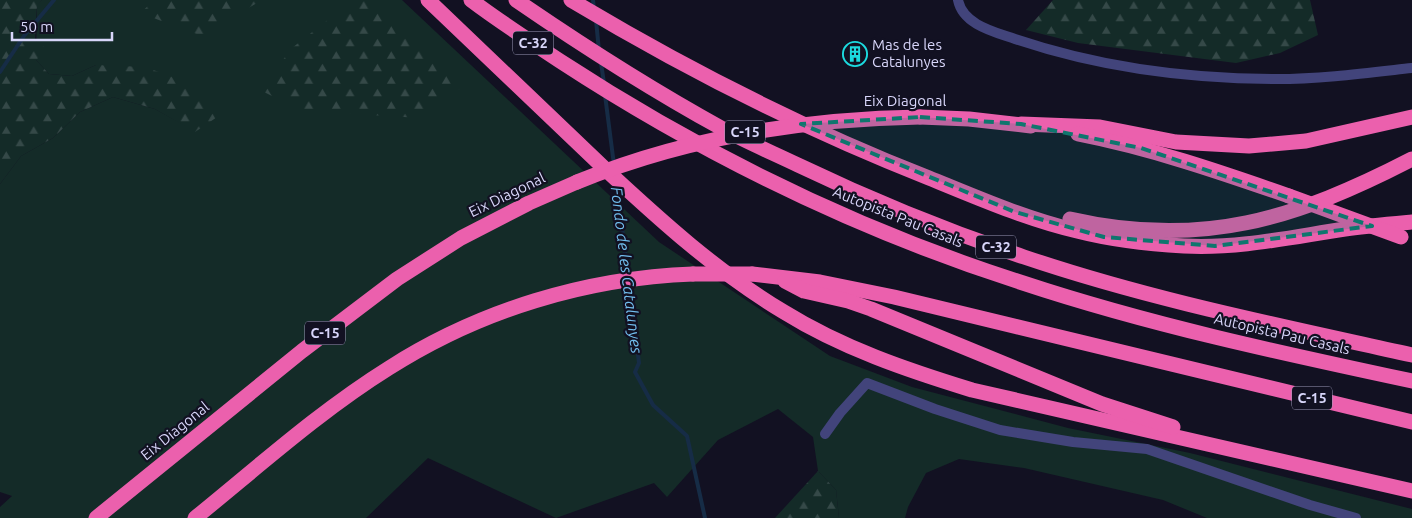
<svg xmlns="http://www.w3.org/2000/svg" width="1412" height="518" font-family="Ubuntu,sans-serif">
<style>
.green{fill:#142b28}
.forest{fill:url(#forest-firs)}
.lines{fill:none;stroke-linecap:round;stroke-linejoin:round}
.stream{stroke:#162c46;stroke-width:4}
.street{stroke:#42447b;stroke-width:10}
.highway{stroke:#eb60ad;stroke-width:15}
.highway-bridge{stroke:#eb60ad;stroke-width:15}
.marked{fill:#0f766e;fill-opacity:0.2;stroke:#0f766e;stroke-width:4;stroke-dasharray:10 6;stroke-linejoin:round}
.labels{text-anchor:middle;stroke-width:4.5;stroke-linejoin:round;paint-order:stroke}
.shield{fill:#121122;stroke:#9d9bb9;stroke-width:1}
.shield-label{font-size:14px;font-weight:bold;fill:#d8d6fa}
.poi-label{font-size:15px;fill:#d8d6fa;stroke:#121122;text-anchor:start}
.street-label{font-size:15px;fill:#d8d6fa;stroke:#121122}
.water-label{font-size:16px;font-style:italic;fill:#71bded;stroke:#121122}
</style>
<defs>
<pattern id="forest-firs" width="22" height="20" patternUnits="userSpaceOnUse" patternTransform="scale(1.25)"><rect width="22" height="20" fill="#142b28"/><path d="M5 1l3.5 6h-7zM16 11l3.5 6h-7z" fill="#354948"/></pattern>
</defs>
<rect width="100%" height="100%" fill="#121122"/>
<polygon class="green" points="42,0 402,0 659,242 830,356 912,387 1068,428 1190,453 1412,509 1412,518 1207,518 1163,500 1024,468 959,459 926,473 908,507 905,518 839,518 836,490 818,471 813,437 778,409 718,440 667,497 654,483 556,518 428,458 366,518 0,518 0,507 12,496 0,492 0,184 21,156 53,138 80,112 113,97 155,109 195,131 96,65 72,76 49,74 36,60 37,4"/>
<g class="forest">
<polygon points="0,0 42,0 37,5 35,40 48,50 36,60 49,74 72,76 96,65 145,67 192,84 223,113 195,132 155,109 113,97 80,112 53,138 21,156 0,184"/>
<polygon points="155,0 262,0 202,36 140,13"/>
<polygon points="353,0 377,0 462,87 421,118 302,111 260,90 292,48"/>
<polygon points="1053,0 1310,0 1318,35 1280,53 1236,63 1078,43 1026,30"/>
<polygon points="818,471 836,490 839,518 775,518"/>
</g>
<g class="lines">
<g class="stream">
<polyline points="593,0 594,9"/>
<polyline points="596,20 599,51"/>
<polyline points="601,63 604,83"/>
<polyline points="0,72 24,36 54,0"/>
<polyline points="605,95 614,165"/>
<polyline points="617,187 628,276"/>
<polyline points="629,283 639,363 635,372 653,405 687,436 705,518"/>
</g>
<g class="street">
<path d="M 958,0 C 963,25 995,32 1015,39 C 1098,67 1189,79 1276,79 C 1321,79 1367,73 1412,68"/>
<polyline points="825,434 840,413 867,383 935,409 1000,430 1073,442 1147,449 1310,505 1356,518"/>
</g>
<g class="highway">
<path d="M 428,0 C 487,56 545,112 604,168 C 660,220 717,272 784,312 C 842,348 907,370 972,390 L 1412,491"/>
<path d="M 471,0 C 500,22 530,41 560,61 C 704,155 860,231 1023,283 C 1150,325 1281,353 1412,381"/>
<path d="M 516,0 C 583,46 652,90 723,129 C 747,142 773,153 798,165 C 871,200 947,231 1024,257 C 1151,300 1282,326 1412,355"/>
<path d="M 571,0 C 686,69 804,129 929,178 C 978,198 1026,219 1077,231 C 1112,240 1148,244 1184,246 C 1238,249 1291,237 1345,229 C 1367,226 1390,224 1412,222"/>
<polyline points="920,117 969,119 1031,126"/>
<polyline points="1021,124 1100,127 1176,142 1249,146 1306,141 1412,117"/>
<path d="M 1078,134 C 1150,148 1220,172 1289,196"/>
<path d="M 1070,219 C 1201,249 1296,219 1412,159"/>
<polyline points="752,274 820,282 894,297 1412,422"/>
<polyline points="785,281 804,291 848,301 871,309 1102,404 1173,427"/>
<polyline points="96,518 302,351 397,279 461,238 529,203 577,182"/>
<path d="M 195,518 C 258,467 320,411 389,368 C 480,310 586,278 693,274"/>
</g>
<g class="highway-bridge">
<path d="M 577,182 C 687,137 802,119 920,117"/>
<polyline points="1289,196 1401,237"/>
<polyline points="693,274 752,274"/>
</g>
</g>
<path class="marked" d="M 920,117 L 1021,124 L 1141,148 L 1372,226 L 1215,246 L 1104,237 L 1015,212 L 801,124 Z"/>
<defs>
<symbol id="building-ring" viewBox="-11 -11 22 22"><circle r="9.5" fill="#121122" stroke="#1cdbe0" stroke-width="1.5"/><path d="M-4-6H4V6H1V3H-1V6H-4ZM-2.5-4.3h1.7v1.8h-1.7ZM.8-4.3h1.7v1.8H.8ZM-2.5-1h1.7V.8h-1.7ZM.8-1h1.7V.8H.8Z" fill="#1cdbe0"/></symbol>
</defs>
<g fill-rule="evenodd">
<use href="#building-ring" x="841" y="40" width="28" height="28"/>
</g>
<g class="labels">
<g class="shield">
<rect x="513" y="31.5" width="40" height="23" rx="4"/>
<rect x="725" y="120.5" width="40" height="23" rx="4"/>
<rect x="976" y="235.5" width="40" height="23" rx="4"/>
<rect x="305" y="321.5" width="40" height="23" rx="4"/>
<rect x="1292" y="386.5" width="40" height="23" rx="4"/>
</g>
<g class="shield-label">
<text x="533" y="48">C-32</text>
<text x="745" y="137">C-15</text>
<text x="996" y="252">C-32</text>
<text x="325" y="338">C-15</text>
<text x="1312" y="403">C-15</text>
</g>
<g class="poi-label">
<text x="872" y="50">Mas de les<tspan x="872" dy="17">Catalunyes</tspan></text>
</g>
<g class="street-label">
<text x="905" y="106">Eix Diagonal</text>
<text transform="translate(507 195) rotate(-26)" y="5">Eix Diagonal</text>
<text transform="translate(898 217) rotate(22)" y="5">Autopista Pau Casals</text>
<text transform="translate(1282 334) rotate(13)" y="5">Autopista Pau Casals</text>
<text transform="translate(175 431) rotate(-39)" y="5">Eix Diagonal</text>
</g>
<g class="water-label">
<text transform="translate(627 270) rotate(83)" y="6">Fondo de les Catalunyes</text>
</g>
</g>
<path d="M12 32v8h100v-8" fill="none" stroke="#d8d6fa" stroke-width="2.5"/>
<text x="20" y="32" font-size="15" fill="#d8d6fa" stroke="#121122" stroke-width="4" paint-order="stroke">50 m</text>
</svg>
